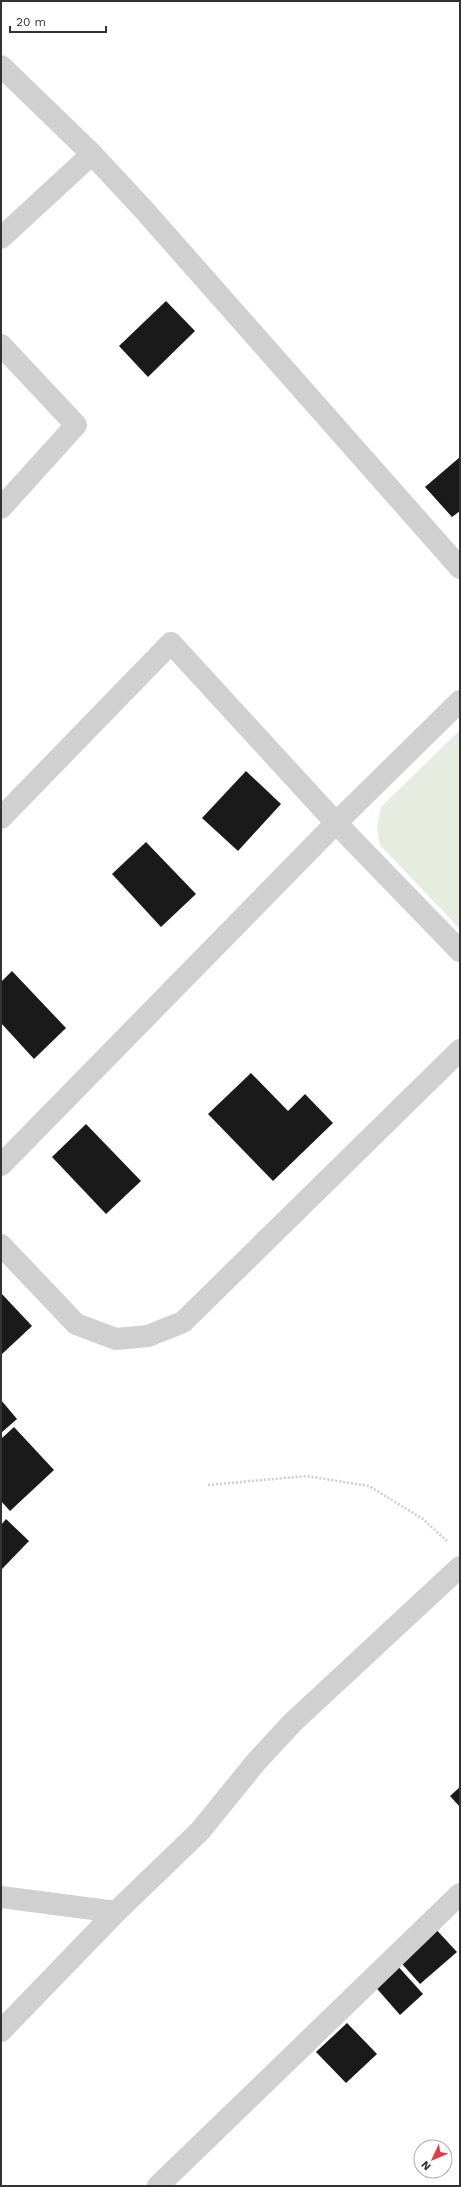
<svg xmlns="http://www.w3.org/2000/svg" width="461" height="2187" font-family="'Work Sans',sans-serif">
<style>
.green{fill:#e6ecdf}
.building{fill:#1a1a1a}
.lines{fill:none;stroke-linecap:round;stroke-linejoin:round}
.path{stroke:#cdcdcd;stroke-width:2.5;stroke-dasharray:2 2;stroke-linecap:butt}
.minor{stroke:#d0d0d0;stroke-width:22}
</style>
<rect width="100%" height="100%" fill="#fff"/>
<polygon class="green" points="460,730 460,929 380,845 377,827 381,807"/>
<g class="building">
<polygon points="166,301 195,331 148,377 119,346"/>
<polygon points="460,457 460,511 452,517 425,487"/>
<polygon points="246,771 281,804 238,851 202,818"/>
<polygon points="146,842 196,894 161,927 112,874"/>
<polygon points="12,971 66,1028 34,1059 1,1023 1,982"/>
<polygon points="251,1073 288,1111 305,1094 333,1123 273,1181 208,1114"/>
<polygon points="86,1124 141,1181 106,1214 52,1157"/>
<polygon points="1,1293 32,1326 1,1355"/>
<polygon points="1,1400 17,1419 1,1433"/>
<polygon points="14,1427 54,1470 10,1511 1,1501 1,1439"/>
<polygon points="6,1519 29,1541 1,1570 1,1525"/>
<polygon points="460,1787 460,1807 450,1796"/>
<polygon points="432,1925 457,1952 420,1984 396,1957"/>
<polygon points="395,1963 423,1994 400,2015 372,1983"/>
<polygon points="347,2023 377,2054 346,2083 316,2052"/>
</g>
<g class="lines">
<polyline class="path" points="208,1485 306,1476 369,1486 423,1519 448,1542"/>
<g class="minor">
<polyline points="1,66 92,154 144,210 460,568"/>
<polyline points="1,238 92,154"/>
<polyline points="1,345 76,425 1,508"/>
<polyline points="1,818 171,643 336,823 460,951"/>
<polyline points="1,1165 336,823 460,701"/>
<polyline points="1,1245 76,1324 116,1339 148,1336 183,1322 460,1050"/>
<polyline points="1,1897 116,1912"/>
<polyline points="1,2031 116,1912 200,1831 256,1762 292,1723 460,1567"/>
<polyline points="158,2186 460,1894"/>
</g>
</g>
<rect width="461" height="2187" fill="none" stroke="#333333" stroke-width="4"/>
<g transform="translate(433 2159) rotate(226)"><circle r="19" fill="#ffffff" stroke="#adadad"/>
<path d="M0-3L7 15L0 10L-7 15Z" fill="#e63946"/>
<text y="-6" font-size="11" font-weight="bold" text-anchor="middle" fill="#333333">N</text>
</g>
<path d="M10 26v6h96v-6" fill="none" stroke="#333333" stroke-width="2"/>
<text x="16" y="26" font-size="12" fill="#333333" stroke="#ffffff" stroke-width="3" paint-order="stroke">20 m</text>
</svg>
